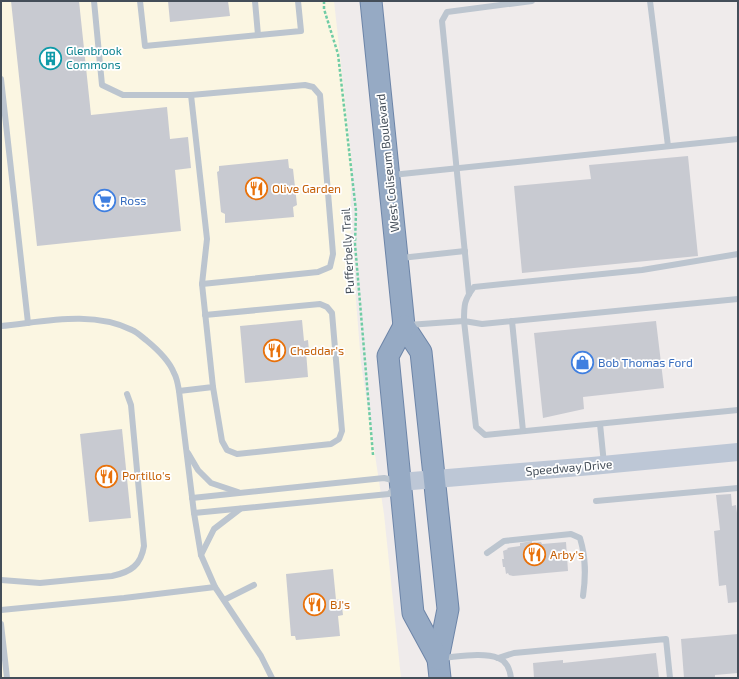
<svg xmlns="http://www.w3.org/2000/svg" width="739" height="679" font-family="'Exo 2',sans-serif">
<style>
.commercial{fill:#fbf6e2}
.building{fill:#c8cad1}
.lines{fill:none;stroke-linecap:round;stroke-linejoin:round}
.trunk-casing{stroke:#6d85a8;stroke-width:23}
.path{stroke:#6fcca5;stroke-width:2.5;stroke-dasharray:3 2;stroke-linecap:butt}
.service{stroke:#bcc5cf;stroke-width:6}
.secondary{stroke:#bdc7d6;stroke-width:18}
.trunk{stroke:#96aac4;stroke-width:21}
.labels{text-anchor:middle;stroke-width:3.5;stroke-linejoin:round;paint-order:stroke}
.culture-label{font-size:12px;fill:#0d838f;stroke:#fff;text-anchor:start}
.street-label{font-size:12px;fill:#444e59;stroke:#fff}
.food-label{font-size:12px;fill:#c56008;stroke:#fff;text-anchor:start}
.shop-label{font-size:12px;fill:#366cbe;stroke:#fff;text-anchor:start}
</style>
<rect width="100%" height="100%" fill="#efebeb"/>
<polygon class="commercial" points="1,1 334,1 352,164 350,225 361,363 384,514 401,678 1,678"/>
<g class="building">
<polygon points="11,1 79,1 91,115 167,107 170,139 188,137 191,168 175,170 181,231 37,246"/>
<polygon points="168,1 228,1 230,16 170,22"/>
<polygon points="688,156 698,256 522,273 514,186 591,179 589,165"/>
<polygon points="288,159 289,168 293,169 297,205 293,207 294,217 225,223 225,214 221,212 217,172 219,171 219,166"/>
<polygon points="302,320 304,341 308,340 309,351 306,351 308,377 245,383 240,326"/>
<polygon points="656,321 664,388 583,397 584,409 543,418 534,333"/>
<polygon points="122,429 131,518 89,522 80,434"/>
<polygon points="731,494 732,506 736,505 738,521 738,602 728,603 726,585 719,586 714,531 720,530 716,495"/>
<polygon points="532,541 532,543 541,542 542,544 566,542 568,571 513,576 509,575 508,573 506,574 505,567 503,567 502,559 504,559 503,551 508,549 507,548 520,546 520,543"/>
<polygon points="333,569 336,600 341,599 343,615 338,616 340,636 296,640 295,636 291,636 286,574"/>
<polygon points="738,634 738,673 715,675 715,678 684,678 681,639"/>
<polygon points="656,653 659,678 534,678 533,663 563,660 563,663"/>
</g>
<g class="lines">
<defs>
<g id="trunk">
<polyline points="371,1 404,326 421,352 448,609 438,659 440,678"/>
<polyline points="404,326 388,356 413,613 438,659"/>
</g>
</defs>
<use href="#trunk" class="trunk-casing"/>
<polyline class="path" points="324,1 324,9 338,54 356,211 355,244 373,455"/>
<g class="service">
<polyline points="94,1 102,85 123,95 191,95 207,239 202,284 213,387 179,391"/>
<polyline points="140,1 145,46 301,31 298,1"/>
<polyline points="255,1 258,35"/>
<polyline points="650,1 668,146"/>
<polyline points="1,79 28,323"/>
<polyline points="191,95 305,85 313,87 320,95 333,254 330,267 318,272 202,284"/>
<polyline points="392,175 738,139"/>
<polyline points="401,258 465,251"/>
<polyline points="469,294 442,21 447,12 532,1"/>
<polyline points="738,299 482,324 464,321 476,427 485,435 738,410"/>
<polyline points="205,315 320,304 327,307 332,313 342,431 339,439 331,444 237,454 227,450 222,441 213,387"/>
<polyline points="512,321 523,431"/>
<path d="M 408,325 L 464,321 C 464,305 464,300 474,287 L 642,270 L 738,254"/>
<path d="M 1,326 C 43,322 92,310 132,330 C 137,332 142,337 146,340 C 157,349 169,360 174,373 C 177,378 178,385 179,391 L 194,513 L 201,555 L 215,587 L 261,656 L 272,678"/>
<polyline points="600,424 604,464"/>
<polyline points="188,453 198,470 211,483 238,492"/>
<polyline points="192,498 384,478 397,481"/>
<polyline points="596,501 738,488"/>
<polyline points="194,513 389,494 396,486"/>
<path d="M 487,553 L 504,541 L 571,534 L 580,538 C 586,558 586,575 583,596"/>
<polyline points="201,555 214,529 240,509"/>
<path d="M 1,580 L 40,583 L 112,576 C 131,572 141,565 144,546 L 131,405 L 127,394"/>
<polyline points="224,600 254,585"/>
<polyline points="1,610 124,598 215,587"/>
<polyline points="1,624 7,678"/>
<path d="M 441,658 C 457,657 483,652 498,658 C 507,661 510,670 511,678"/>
<polyline points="498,658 514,653 666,639 670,678"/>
</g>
<polyline class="secondary" points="400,482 592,466 738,452"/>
<use href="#trunk" class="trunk"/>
</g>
<defs>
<symbol id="building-ring" viewBox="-11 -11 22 22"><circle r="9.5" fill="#fff" stroke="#0f9aa8" stroke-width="1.5"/><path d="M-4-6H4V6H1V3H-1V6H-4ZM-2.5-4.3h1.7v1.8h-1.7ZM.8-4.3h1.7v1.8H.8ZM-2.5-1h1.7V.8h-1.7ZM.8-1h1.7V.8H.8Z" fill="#0f9aa8"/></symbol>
<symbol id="restaurant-ring" viewBox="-11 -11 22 22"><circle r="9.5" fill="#fff" stroke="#e8710a" stroke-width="1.5"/><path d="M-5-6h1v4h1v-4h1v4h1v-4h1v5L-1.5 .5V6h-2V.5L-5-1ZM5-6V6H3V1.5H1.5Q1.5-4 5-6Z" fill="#e8710a"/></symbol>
<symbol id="supermarket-ring" viewBox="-11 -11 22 22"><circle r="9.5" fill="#fff" stroke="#3f7fe0" stroke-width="1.5"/><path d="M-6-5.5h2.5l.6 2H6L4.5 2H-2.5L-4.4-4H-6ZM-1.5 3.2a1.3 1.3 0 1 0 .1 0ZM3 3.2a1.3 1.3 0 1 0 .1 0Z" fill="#3f7fe0"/></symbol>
<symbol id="shop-ring" viewBox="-11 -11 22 22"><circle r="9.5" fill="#fff" stroke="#3f7fe0" stroke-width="1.5"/><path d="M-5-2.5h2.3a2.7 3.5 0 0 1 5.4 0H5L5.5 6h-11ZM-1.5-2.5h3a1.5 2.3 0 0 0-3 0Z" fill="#3f7fe0"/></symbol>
</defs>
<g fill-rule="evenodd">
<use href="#building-ring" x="38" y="46" width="25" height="25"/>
<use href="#restaurant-ring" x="244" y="176" width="25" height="25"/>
<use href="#supermarket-ring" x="92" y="188" width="25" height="25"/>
<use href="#restaurant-ring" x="262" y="338" width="25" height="25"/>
<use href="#shop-ring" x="570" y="350" width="25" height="25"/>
<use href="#restaurant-ring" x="94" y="464" width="25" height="25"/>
<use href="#restaurant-ring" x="522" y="542" width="25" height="25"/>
<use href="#restaurant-ring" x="302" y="592" width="25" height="25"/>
</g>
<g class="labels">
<g class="culture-label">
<text x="66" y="55">Glenbrook<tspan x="66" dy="14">Commons</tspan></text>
</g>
<g class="street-label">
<text transform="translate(388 163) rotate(-96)" y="4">West Coliseum Boulevard</text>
<text transform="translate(348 251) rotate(-93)" y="4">Pufferbelly Trail</text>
<text transform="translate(569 468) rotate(-5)" y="4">Speedway Drive</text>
</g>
<g class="food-label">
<text x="272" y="193">Olive Garden</text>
<text x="290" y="355">Cheddar's</text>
<text x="122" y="480">Portillo's</text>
<text x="550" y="559">Arby's</text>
<text x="330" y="609">BJ's</text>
</g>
<g class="shop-label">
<text x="120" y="205">Ross</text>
<text x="598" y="367">Bob Thomas Ford</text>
</g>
</g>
<rect width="739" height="679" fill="none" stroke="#444e59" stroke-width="4"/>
</svg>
